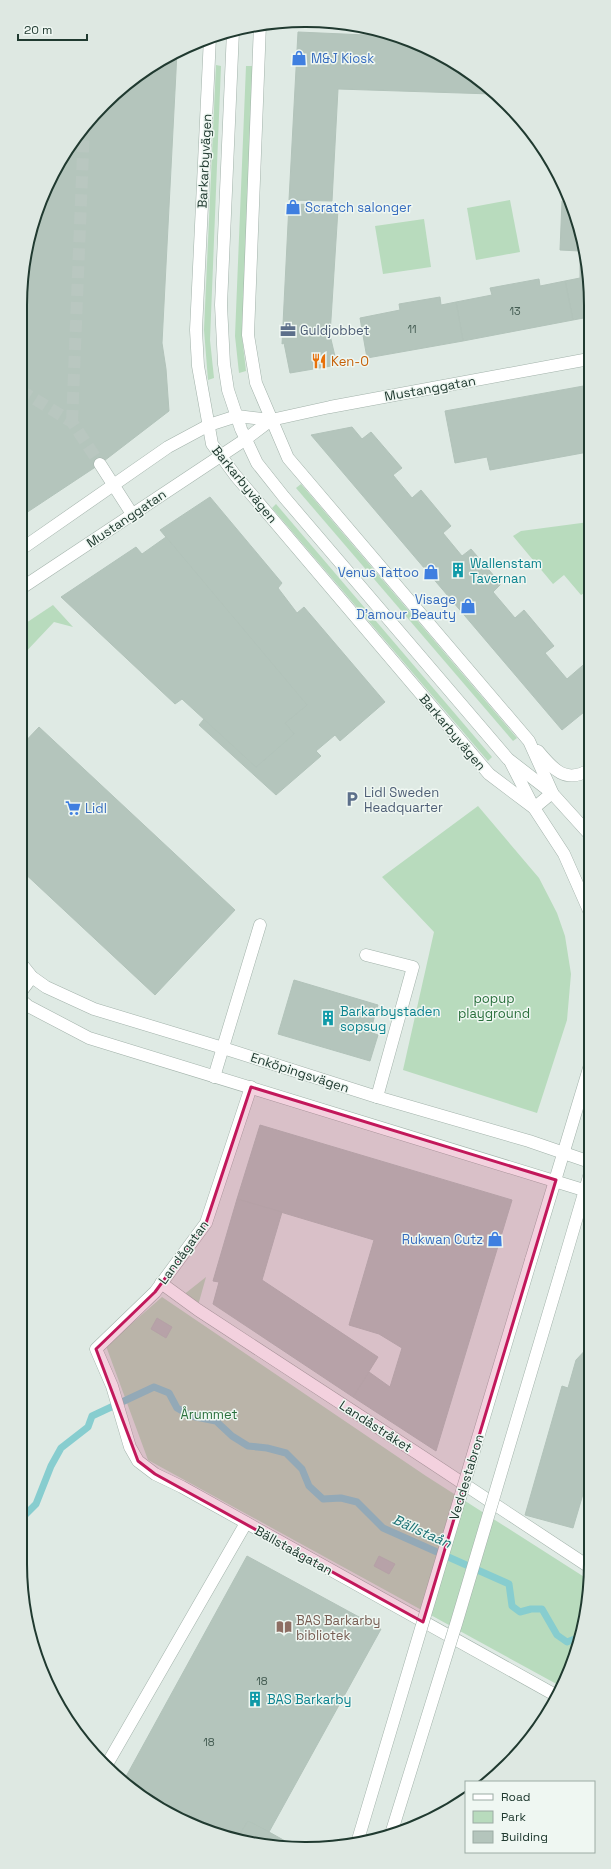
<svg xmlns="http://www.w3.org/2000/svg" width="611" height="1869" font-family="'Space Grotesk',sans-serif">
<style>
.green{fill:#b8dbbd}
.lines{fill:none;stroke-linecap:round;stroke-linejoin:round}
.stream{stroke:#87cdcf;stroke-width:7}
.building{fill:#b4c5bc;stroke:#b2c3ba}
.minor-tunnel{stroke:#b9c7c0;stroke-width:12;stroke-dasharray:12 6;stroke-linecap:butt}
.minor-casing{stroke:#a2b2aa;stroke-width:13}
.minor{stroke:#fff;stroke-width:12}
.minor-bridge-casing{stroke:#a2b2aa;stroke-width:13;stroke-linecap:butt}
.minor-bridge{stroke:#fff;stroke-width:12}
.marked{fill:#c2185b;fill-opacity:0.2;stroke:#c2185b;stroke-width:3;stroke-linejoin:round}
.labels{text-anchor:middle;stroke-width:3;stroke-linejoin:round;paint-order:stroke}
.number-label{font-size:11px;fill:#455d53}
.shop-label{font-size:13px;fill:#366cbe;stroke:#eff7f2;text-anchor:start}
.street-label{font-size:13px;fill:#203a30;stroke:#eff7f2}
.service-label{font-size:13px;fill:#4e5e75;stroke:#eff7f2;text-anchor:start}
.food-label{font-size:13px;fill:#c56008;stroke:#eff7f2;text-anchor:start}
.culture-label{font-size:13px;fill:#0d838f;stroke:#eff7f2;text-anchor:start}
.park-label{font-size:13px;fill:#2b703d;stroke:#eff7f2}
.education-label{font-size:13px;fill:#785e54;stroke:#eff7f2;text-anchor:start}
.water-label{font-size:14px;font-style:italic;fill:#1c7174;stroke:#eff7f2}
.rim{fill:none;stroke:#203a30;stroke-width:2}
</style>
<rect width="100%" height="100%" fill="#dfeae4"/>
<g class="green">
<polygon points="216,65 221,66 210,340 214,378 208,380 204,330"/>
<polygon points="246,66 253,66 242,336 246,371 239,373 235,336"/>
<polygon points="510,200 520,252 476,260 467,208"/>
<polygon points="424,219 431,267 383,274 375,226"/>
<polygon points="301,484 517,738 513,741 296,488"/>
<polygon points="276,504 492,757 488,761 272,508"/>
<polygon points="589,522 589,590 581,595 564,575 553,584 513,536 521,531"/>
<polygon points="53,605 73,627 54,622 20,658 20,627"/>
<polygon points="478,806 539,878 557,913 565,936 571,974 567,1020 537,1113 403,1070 434,932 382,877"/>
<polygon points="206,1277 197,1309 182,1296"/>
<path d="M 162,1297 L 426,1476 L 589,1580 C 586,1617 579,1654 562,1687 L 148,1460 L 106,1346 Z"/>
</g>
<g class="lines">
<polyline class="stream" points="20,1520 36,1504 51,1466 61,1448 88,1427 92,1416 154,1387 169,1393 177,1408 191,1416 216,1421 232,1436 248,1446 267,1448 286,1453 302,1469 309,1486 323,1499 341,1498 357,1502 383,1528 509,1584 512,1606 520,1612 531,1609 542,1609 557,1635 567,1642 580,1637"/>
</g>
<g class="building">
<polygon points="298,32 389,36 448,58 492,94 338,89 332,201 289,200"/>
<polygon points="177,52 162,343 166,369 169,411 100,464 20,517 20,306 26,250 42,196 68,147 104,103 147,68"/>
<polygon points="562,201 568,201 586,260 580,259 580,251 560,250"/>
<polygon points="289,204 332,205 338,209 330,335 337,365 290,373 284,343 282,344"/>
<polygon points="580,259 586,260 589,268 589,317 573,320 565,281 580,278"/>
<polygon points="539,279 540,286 565,281 573,320 463,341 456,302 492,295 490,288"/>
<polygon points="440,297 441,305 456,302 463,341 367,358 360,318 400,310 399,304"/>
<polygon points="589,385 589,439 585,440 588,452 490,470 487,457 455,463 445,411"/>
<polygon points="352,427 362,439 371,432 402,468 393,475 412,498 421,490 451,526 443,533 462,556 471,549 501,584 493,592 515,618 524,610 554,646 545,653 567,679 589,660 589,708 562,730 311,435"/>
<polygon points="210,497 282,583 278,588 297,613 304,607 385,702 340,741 335,735 316,751 321,756 276,795 199,725 204,719 256,767 294,734 285,723 307,705 160,530"/>
<polygon points="166,537 307,705 285,723 294,734 256,767 182,699 175,704 61,597 136,547 142,554"/>
<polygon points="39,727 235,910 155,995 20,869 20,747"/>
<polygon points="294,980 378,1005 370,1032 378,1035 370,1061 278,1034"/>
<polygon points="260,1125 512,1200 436,1451 353,1397 369,1372 390,1387 402,1348 379,1334 349,1325 374,1240 237,1199"/>
<polygon points="237,1199 282,1212 262,1280 378,1357 353,1397 213,1304 219,1282 213,1281"/>
<polygon points="157,1318 172,1327 166,1338 151,1329"/>
<polygon points="591,1344 591,1467 573,1528 525,1515 562,1386 568,1388 576,1360"/>
<polygon points="247,1556 381,1629 269,1832 248,1821 238,1837 179,1819 132,1790 123,1782"/>
<polygon points="379,1556 395,1564 389,1574 374,1566"/>
<polygon points="248,1821 269,1832 296,1847 268,1847 238,1837"/>
</g>
<g class="lines">
<g class="minor-tunnel">
<polyline points="20,390 72,422 100,464"/>
<polyline points="72,422 84,127"/>
</g>
<defs>
<g id="minor">
<polyline points="260,24 248,335 256,383 288,458 529,741 552,792"/>
<polyline points="233,31 221,305 224,364 228,390 241,429 257,463 284,497 508,759 552,793 590,835"/>
<polyline points="210,37 196,330 198,366 212,444 235,475 489,774 534,808"/>
<polyline points="100,464 132,514"/>
<polyline points="20,550 168,447 209,425 237,416 271,420 330,407 589,359"/>
<polyline points="20,589 246,439 271,420"/>
<path d="M 538,751 C 553,769 565,784 589,770"/>
<polyline points="511,763 534,808 564,854 590,913"/>
<polyline points="534,808 552,793"/>
<polyline points="366,955 413,967 377,1097"/>
<polyline points="20,962 32,977 46,987 94,1009 223,1048 377,1097 529,1141 590,1162"/>
<polyline points="20,993 32,977"/>
<polyline points="20,999 28,1006 89,1038 590,1192"/>
<polyline points="214,1077 260,925"/>
<polyline points="251,1087 206,1223 155,1292 96,1349 112,1386 130,1447 138,1461 155,1474 182,1487 557,1696"/>
<polyline points="531,1260 590,1065"/>
<polyline points="562,1268 590,1173"/>
<polyline points="161,1283 198,1310 426,1459 591,1568"/>
<polyline points="106,1766 246,1523"/>
</g>
</defs>
<use href="#minor" class="minor-casing"/>
<use href="#minor" class="minor"/>
<defs>
<g id="minor-bridge">
<polyline points="391,1834 457,1621 562,1268"/>
<polyline points="357,1843 531,1260"/>
</g>
</defs>
<use href="#minor-bridge" class="minor-bridge-casing"/>
<use href="#minor-bridge" class="minor-bridge"/>
</g>
<path class="marked" d="M 251,1087 L 556,1180 L 423,1622 L 155,1474 L 138,1461 L 96,1349 L 155,1292 L 206,1223 Z"/>
<defs>
<symbol id="shop-bare" viewBox="-9 -9 18 18"><path d="M-5-2.5h2.3a2.7 3.5 0 0 1 5.4 0H5L5.5 6h-11ZM-1.5-2.5h3a1.5 2.3 0 0 0-3 0Z" fill="#3f7fe0" stroke="#eff7f2" stroke-width="2.5" paint-order="stroke"/></symbol>
<symbol id="office-bare" viewBox="-9 -9 18 18"><path d="M-6-3h4V-5.5h4V-3h4V5H-6ZM-1-4.5V-3h2v-1.5ZM-6 0V1H6V0Z" fill="#5c6f8a" stroke="#eff7f2" stroke-width="2.5" paint-order="stroke"/></symbol>
<symbol id="restaurant-bare" viewBox="-9 -9 18 18"><path d="M-5-6h1v4h1v-4h1v4h1v-4h1v5L-1.5 .5V6h-2V.5L-5-1ZM5-6V6H3V1.5H1.5Q1.5-4 5-6Z" fill="#e8710a" stroke="#eff7f2" stroke-width="2.5" paint-order="stroke"/></symbol>
<symbol id="building-bare" viewBox="-9 -9 18 18"><path d="M-4-6H4V6H1V3H-1V6H-4ZM-2.5-4.3h1.7v1.8h-1.7ZM.8-4.3h1.7v1.8H.8ZM-2.5-1h1.7V.8h-1.7ZM.8-1h1.7V.8H.8Z" fill="#0f9aa8" stroke="#eff7f2" stroke-width="2.5" paint-order="stroke"/></symbol>
<symbol id="parking-bare" viewBox="-9 -9 18 18"><path d="M-3.5-5.5H1a3.5 3.5 0 0 1 0 7H-1V5.5H-3.5ZM-1-3.4V-.6H.8a1.4 1.4 0 0 0 0-2.8Z" fill="#5c6f8a" stroke="#eff7f2" stroke-width="2.5" paint-order="stroke"/></symbol>
<symbol id="supermarket-bare" viewBox="-9 -9 18 18"><path d="M-6-5.5h2.5l.6 2H6L4.5 2H-2.5L-4.4-4H-6ZM-1.5 3.2a1.3 1.3 0 1 0 .1 0ZM3 3.2a1.3 1.3 0 1 0 .1 0Z" fill="#3f7fe0" stroke="#eff7f2" stroke-width="2.5" paint-order="stroke"/></symbol>
<symbol id="library-bare" viewBox="-9 -9 18 18"><path d="M-6-4Q-3-5.5-.7-3.5V5Q-3 3-6 4ZM6-4Q3-5.5 .7-3.5V5Q3 3 6 4Z" fill="#8d6e63" stroke="#eff7f2" stroke-width="2.5" paint-order="stroke"/></symbol>
</defs>
<g fill-rule="evenodd">
<use href="#shop-bare" x="288" y="47" width="22" height="22"/>
<use href="#shop-bare" x="282" y="196" width="22" height="22"/>
<use href="#office-bare" x="277" y="319" width="22" height="22"/>
<use href="#restaurant-bare" x="308" y="350" width="22" height="22"/>
<use href="#building-bare" x="447" y="559" width="22" height="22"/>
<use href="#shop-bare" x="420" y="561" width="22" height="22"/>
<use href="#shop-bare" x="457" y="595" width="22" height="22"/>
<use href="#parking-bare" x="341" y="788" width="22" height="22"/>
<use href="#supermarket-bare" x="62" y="797" width="22" height="22"/>
<use href="#building-bare" x="317" y="1007" width="22" height="22"/>
<use href="#shop-bare" x="484" y="1228" width="22" height="22"/>
<use href="#library-bare" x="273" y="1616" width="22" height="22"/>
<use href="#building-bare" x="244" y="1688" width="22" height="22"/>
</g>
<g class="labels">
<g class="number-label">
<text x="515" y="315">13</text>
<text x="412" y="333">11</text>
<text x="262" y="1685">18</text>
<text x="209" y="1746">18</text>
</g>
<g class="shop-label">
<text x="311" y="63">M&amp;J Kiosk</text>
<text x="305" y="212">Scratch salonger</text>
<text x="419" y="577" text-anchor="end">Venus Tattoo</text>
<text x="456" y="604" text-anchor="end">Visage<tspan x="456" dy="15">D'amour Beauty</tspan></text>
<text x="85" y="813">Lidl</text>
<text x="483" y="1244" text-anchor="end">Rukwan Cutz</text>
</g>
<g class="street-label">
<text transform="translate(204 161) rotate(-87)" y="5">Barkarbyvägen</text>
<text transform="translate(430 388) rotate(-10)" y="5">Mustanggatan</text>
<text transform="translate(245 484) rotate(51)" y="5">Barkarbyvägen</text>
<text transform="translate(126 518) rotate(-34)" y="5">Mustanggatan</text>
<text transform="translate(453 732) rotate(50)" y="5">Barkarbyvägen</text>
<text transform="translate(300 1072) rotate(18)" y="5">Enköpingsvägen</text>
<text transform="translate(183 1252) rotate(-54)" y="5">Landågatan</text>
<text transform="translate(376 1426) rotate(33)" y="5">Landåstråket</text>
<text transform="translate(466 1477) rotate(-73)" y="5">Veddestabron</text>
<text transform="translate(294 1550) rotate(29)" y="5">Bällstaågatan</text>
</g>
<g class="service-label">
<text x="300" y="335">Guldjobbet</text>
<text x="364" y="797">Lidl Sweden<tspan x="364" dy="15">Headquarter</tspan></text>
</g>
<g class="food-label">
<text x="331" y="366">Ken-O</text>
</g>
<g class="culture-label">
<text x="470" y="568">Wallenstam<tspan x="470" dy="15">Tavernan</tspan></text>
<text x="340" y="1016">Barkarbystaden<tspan x="340" dy="15">sopsug</tspan></text>
<text x="267" y="1704">BAS Barkarby</text>
</g>
<g class="park-label">
<text x="494" y="1003">popup<tspan x="494" dy="15">playground</tspan></text>
<text x="209" y="1419">Årummet</text>
</g>
<g class="education-label">
<text x="296" y="1625">BAS Barkarby<tspan x="296" dy="15">bibliotek</tspan></text>
</g>
<g class="water-label">
<text transform="translate(422 1531) rotate(24)" y="5">Bällstaån</text>
</g>
</g>
<path d="M0 0H611V1869H0ZM305 27H306A278 278 0 0 1 584 305V1564A278 278 0 0 1 306 1842H305A278 278 0 0 1 27 1564V305A278 278 0 0 1 305 27Z" fill="#dee8e2" fill-rule="evenodd"/>
<path class="rim" d="M305 27H306A278 278 0 0 1 584 305V1564A278 278 0 0 1 306 1842H305A278 278 0 0 1 27 1564V305A278 278 0 0 1 305 27Z"/>
<rect x="465" y="1781" width="130" height="72" fill="#eff7f2" stroke="#9caba4"/>
<rect x="473" y="1794" width="20" height="6" fill="#ffffff" stroke="#9caba4"/>
<text x="501" y="1801" font-size="12" fill="#203a30">Road</text>
<rect x="473" y="1811" width="20" height="12" fill="#b8dbbd" stroke="#9caba4"/>
<text x="501" y="1821" font-size="12" fill="#203a30">Park</text>
<rect x="473" y="1831" width="20" height="12" fill="#b4c5bc" stroke="#9caba4"/>
<text x="501" y="1841" font-size="12" fill="#203a30">Building</text>
<path d="M18 34v6h69v-6" fill="none" stroke="#203a30" stroke-width="2"/>
<text x="24" y="34" font-size="12" fill="#203a30" stroke="#eff7f2" stroke-width="3" paint-order="stroke">20 m</text>
</svg>
